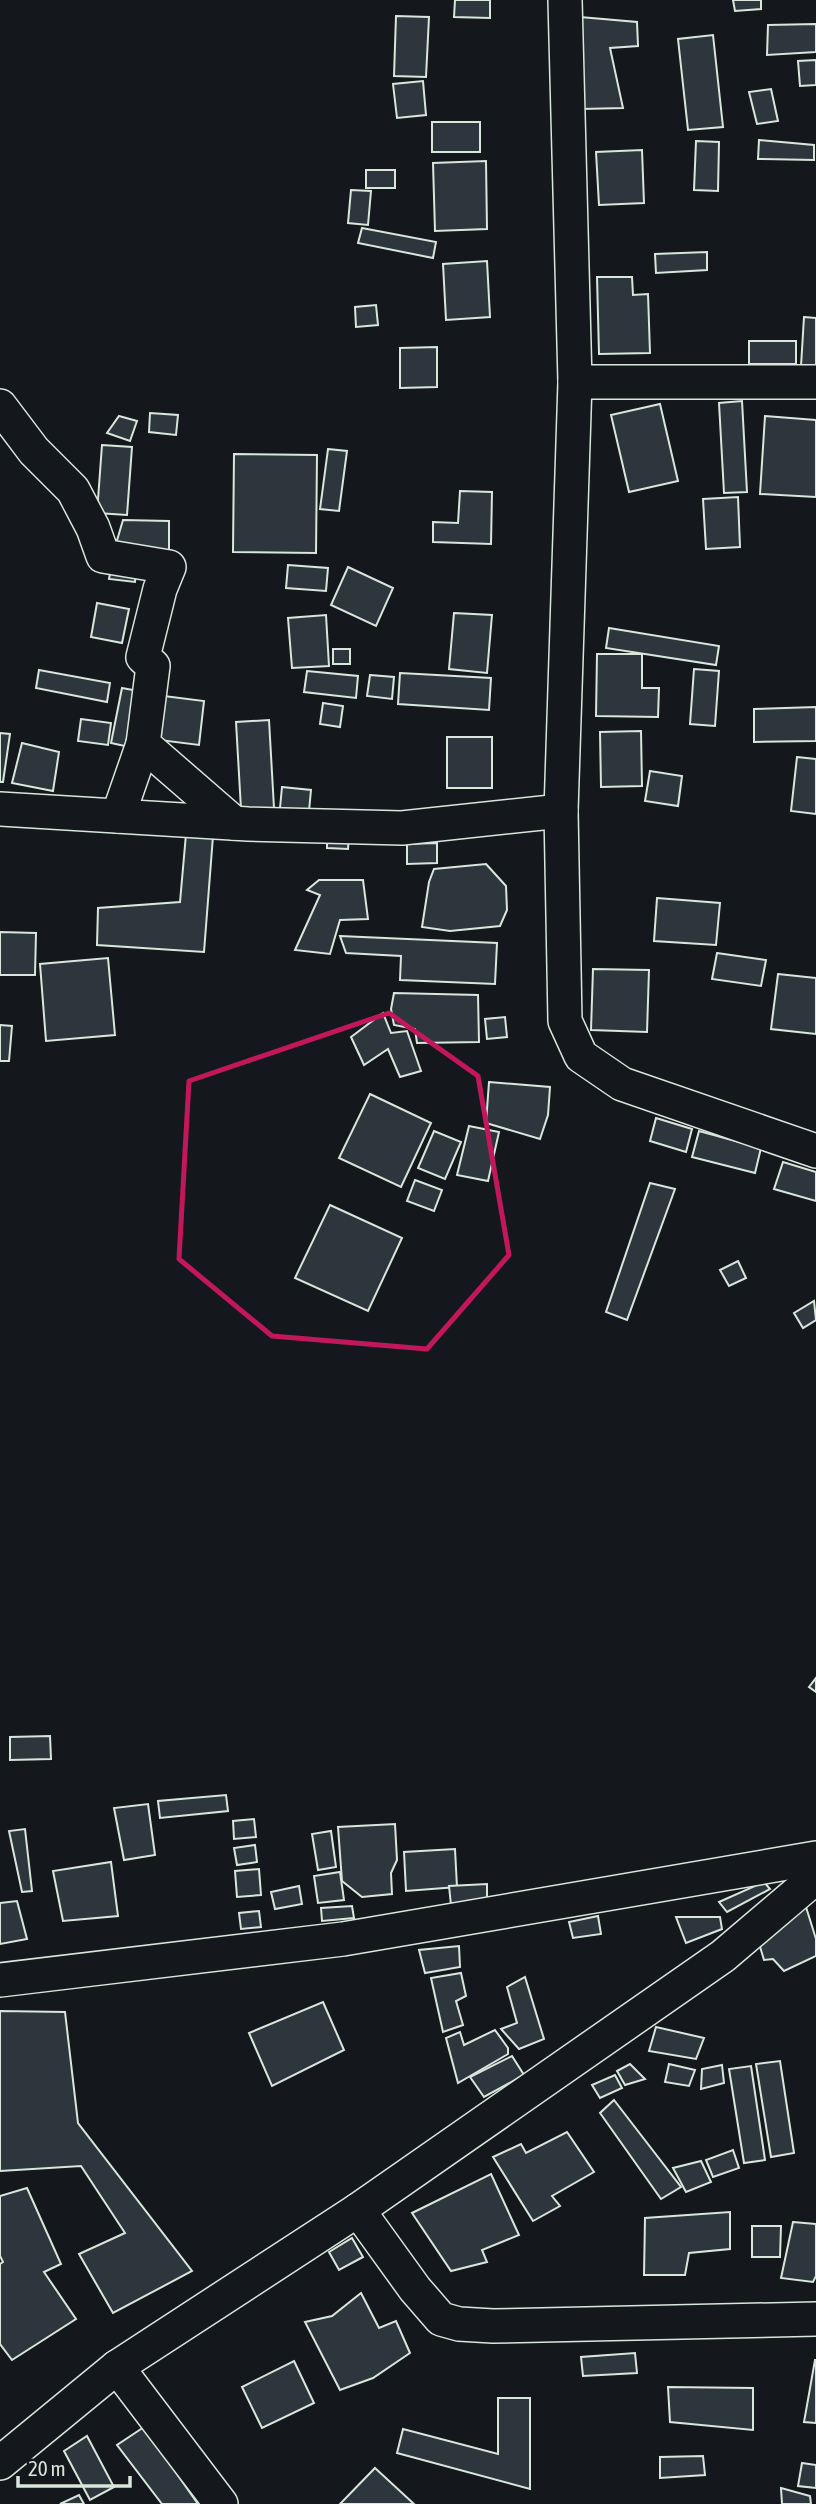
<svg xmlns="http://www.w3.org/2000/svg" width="816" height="2504" font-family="'Asap Condensed',sans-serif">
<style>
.building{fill:#2c363c;stroke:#d8e6dc;stroke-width:2}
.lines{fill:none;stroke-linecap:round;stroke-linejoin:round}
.minor-casing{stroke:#d8e6dc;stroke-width:36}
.minor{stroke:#14181c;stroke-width:33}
.marked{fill:none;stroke:#c2185b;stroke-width:5;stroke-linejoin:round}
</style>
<rect width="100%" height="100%" fill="#14181c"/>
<g class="building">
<polygon points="455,0 490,0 490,18 454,17"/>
<polygon points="733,0 761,0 761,9 735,11"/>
<polygon points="396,16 429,17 426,77 394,76"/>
<polygon points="580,17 637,22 638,46 610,48 623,108 581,109"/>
<polygon points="816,24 816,52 767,55 768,25"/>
<polygon points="713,35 723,127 688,130 678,39"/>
<polygon points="816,60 816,85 800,86 798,61"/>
<polygon points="423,81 426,115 397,118 393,84"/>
<polygon points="771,89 778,121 757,124 749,92"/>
<rect x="432" y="122" width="48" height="30"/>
<polygon points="759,140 814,145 814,160 758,159"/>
<polygon points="696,141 719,142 718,191 694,190"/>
<polygon points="642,150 644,203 599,205 596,152"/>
<polygon points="486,161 487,229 435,231 433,163"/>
<rect x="366" y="170" width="29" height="18"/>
<polygon points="351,190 371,191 368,225 348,223"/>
<polygon points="362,228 436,242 433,258 358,243"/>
<polygon points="707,252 707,270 656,273 655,254"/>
<polygon points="487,261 490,317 446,320 443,264"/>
<polygon points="597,277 632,277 633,295 648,294 650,353 599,354"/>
<polygon points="376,305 378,325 356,327 355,307"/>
<polygon points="804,317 816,318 816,367 801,366"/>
<rect x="749" y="341" width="47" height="23"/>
<polygon points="437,347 437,387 400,388 400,348"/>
<polygon points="742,401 747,492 724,493 719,403"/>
<polygon points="660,404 678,481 629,492 611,415"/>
<polygon points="150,413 178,415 176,435 149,432"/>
<polygon points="119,416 137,421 130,441 107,433"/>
<polygon points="765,416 816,420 816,497 760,494"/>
<polygon points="102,445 132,447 127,515 97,513"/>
<polygon points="328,449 347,451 339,511 320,509"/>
<polygon points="234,454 317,455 316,553 233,552"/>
<polygon points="460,491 492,492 491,544 433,542 433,522 458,523"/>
<polygon points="738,497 740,547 706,549 703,499"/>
<polygon points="123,520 169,521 169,554 113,554"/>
<polygon points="112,562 137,565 135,582 109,579"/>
<polygon points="288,565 328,568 326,591 286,588"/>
<polygon points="348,567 393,588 376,626 331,605"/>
<polygon points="97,603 129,609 122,643 91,637"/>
<polygon points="454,613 492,615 487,673 449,669"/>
<polygon points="326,615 329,666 292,668 288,618"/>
<polygon points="609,628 719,646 716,665 606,648"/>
<rect x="333" y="649" width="17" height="15"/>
<polygon points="597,654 642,654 642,688 659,688 658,717 596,716"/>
<polygon points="694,669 719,671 715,726 690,724"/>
<polygon points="39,670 110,683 107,702 36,688"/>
<polygon points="307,671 358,676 356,698 304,692"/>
<polygon points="400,673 491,678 489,710 398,704"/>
<polygon points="370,675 394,677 392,699 367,696"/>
<polygon points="122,688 144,692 134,748 111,743"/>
<polygon points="156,695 204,701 199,745 151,739"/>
<polygon points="323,703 343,706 340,727 320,724"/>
<polygon points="816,707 816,741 754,742 754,709"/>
<polygon points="81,719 111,723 108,745 78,741"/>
<polygon points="269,720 274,808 241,809 236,722"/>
<polygon points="641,731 642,786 601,787 600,732"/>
<polygon points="0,733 10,734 3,782 0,782"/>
<rect x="447" y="737" width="45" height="51"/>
<polygon points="22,743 59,752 53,791 12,783"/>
<polygon points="797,757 816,759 816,814 791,811"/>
<polygon points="650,771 682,776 678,806 645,801"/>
<polygon points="282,787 311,790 309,811 280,808"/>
<polygon points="186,834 213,836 204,952 97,945 98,908 180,902"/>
<polygon points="327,835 349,836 348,849 327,848"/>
<polygon points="437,843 437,863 407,864 407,844"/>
<polygon points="486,864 506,886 507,910 500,926 450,931 422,927 429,882 434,869"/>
<polygon points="319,880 363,880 368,919 340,920 330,954 295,950 320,895 307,890"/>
<polygon points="657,898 720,903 716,945 654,941"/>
<polygon points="0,932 36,933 35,975 0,975"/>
<polygon points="340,936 497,943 495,984 400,980 401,956 346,953"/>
<polygon points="717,953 766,960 761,986 712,979"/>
<polygon points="108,958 115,1035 46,1041 40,964"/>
<polygon points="593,969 649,970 647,1032 591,1030"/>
<polygon points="778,974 816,978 816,1034 771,1029"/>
<polygon points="394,993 478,995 479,1042 417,1043 415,1029 394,1025 391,1009"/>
<polygon points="383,1013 391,1033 407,1031 421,1071 400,1077 388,1049 364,1065 351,1037"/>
<polygon points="505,1017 507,1037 487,1039 485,1019"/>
<polygon points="0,1025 12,1026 9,1061 0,1061"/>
<polygon points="489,1082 550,1087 548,1115 540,1139 486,1123"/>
<polygon points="370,1094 431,1123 401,1187 339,1158"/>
<polygon points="656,1118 692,1129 686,1152 650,1141"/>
<polygon points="469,1126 499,1132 488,1181 457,1175"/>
<polygon points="434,1131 461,1142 445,1179 418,1168"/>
<polygon points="699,1131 761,1148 755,1173 692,1157"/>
<polygon points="783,1162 816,1172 816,1201 774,1189"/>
<polygon points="415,1180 442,1190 434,1211 407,1201"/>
<polygon points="650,1183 675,1189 627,1320 606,1312"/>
<polygon points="330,1205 402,1238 368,1311 295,1278"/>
<polygon points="738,1261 746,1278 729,1286 720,1270"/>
<polygon points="814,1301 816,1320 803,1328 794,1313"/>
<polygon points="816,1678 816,1692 809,1687"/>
<polygon points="50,1736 51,1759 10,1760 10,1737"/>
<polygon points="226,1795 228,1811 160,1818 158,1801"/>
<polygon points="148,1804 155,1855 124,1860 114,1808"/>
<polygon points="254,1819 256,1837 234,1839 233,1821"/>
<polygon points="395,1824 397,1860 391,1873 392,1894 362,1897 342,1881 338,1827"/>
<polygon points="25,1829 32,1891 22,1892 9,1831"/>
<polygon points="331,1831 336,1867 318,1870 312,1834"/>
<polygon points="255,1845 257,1862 237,1865 234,1848"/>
<polygon points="455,1849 457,1887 406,1891 404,1852"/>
<polygon points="111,1862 118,1916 63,1921 53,1871"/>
<polygon points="259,1869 261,1895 237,1897 235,1871"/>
<polygon points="340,1872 344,1900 318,1903 314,1876"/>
<polygon points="764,1882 770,1889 727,1912 719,1902"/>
<polygon points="487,1884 487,1902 451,1905 449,1886"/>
<polygon points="299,1886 302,1904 275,1909 271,1892"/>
<polygon points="17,1901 27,1939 0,1944 0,1903"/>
<polygon points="352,1906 354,1918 322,1921 321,1908"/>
<polygon points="806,1907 816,1939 816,1956 784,1971 773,1959 764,1960 758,1940"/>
<polygon points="259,1911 261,1927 241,1929 239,1913"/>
<polygon points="598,1916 601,1934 573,1938 569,1922"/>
<polygon points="676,1917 720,1917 722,1929 686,1943"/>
<polygon points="459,1946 460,1967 425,1973 419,1950"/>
<polygon points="461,1973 466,1996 456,2001 463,2025 443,2032 431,1978"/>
<polygon points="525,1977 544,2039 519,2049 501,2029 517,2023 507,1987"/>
<polygon points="323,2002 344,2050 272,2086 249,2033"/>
<polygon points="0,2011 65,2012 78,2123 192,2271 113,2313 79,2254 125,2233 81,2166 0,2171"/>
<polygon points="656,2027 704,2038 696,2059 649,2051"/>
<polygon points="495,2030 508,2048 508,2054 458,2083 446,2038 460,2032 464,2045"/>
<polygon points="512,2056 524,2075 484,2097 470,2077"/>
<polygon points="780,2061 794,2153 771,2157 756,2064"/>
<polygon points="630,2064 645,2079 625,2085 617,2071"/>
<polygon points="669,2064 695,2070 689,2086 665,2082"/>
<polygon points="722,2065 724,2083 701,2089 702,2069"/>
<polygon points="751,2066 765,2160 744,2163 729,2069"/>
<polygon points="615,2075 622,2088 600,2098 592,2085"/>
<polygon points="614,2100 681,2187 661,2199 600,2113"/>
<polygon points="567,2132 594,2172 552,2196 560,2206 533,2221 493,2157 521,2144 526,2153"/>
<polygon points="733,2150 739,2168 713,2177 706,2160"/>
<polygon points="701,2161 711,2182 686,2192 673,2168"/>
<polygon points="491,2174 519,2235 482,2250 487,2262 451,2271 412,2213"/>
<polygon points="27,2188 61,2264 44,2272 76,2319 12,2360 0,2344 0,2264 3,2262 0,2256 0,2196"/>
<polygon points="730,2212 730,2249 689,2253 685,2275 644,2275 645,2218"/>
<polygon points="793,2222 816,2224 816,2276 813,2282 781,2278"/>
<polygon points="752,2226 781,2226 780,2257 752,2257"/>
<polygon points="352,2238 363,2257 339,2270 329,2252"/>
<polygon points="361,2293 379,2328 396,2321 410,2353 373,2378 340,2390 305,2322 332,2316"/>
<polygon points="635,2353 637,2373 583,2376 581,2357"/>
<polygon points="815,2360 816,2360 816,2423 804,2422"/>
<polygon points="294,2361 314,2403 262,2428 242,2387"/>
<polygon points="668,2387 753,2388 753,2430 670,2422"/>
<polygon points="498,2398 530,2398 530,2489 397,2453 403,2429 498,2454"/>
<polygon points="144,2427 198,2504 162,2504 117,2445"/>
<polygon points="87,2436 114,2487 90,2500 64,2451"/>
<polygon points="703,2456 705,2475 660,2478 660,2457"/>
<polygon points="802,2463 816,2465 816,2488 798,2486"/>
<polygon points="375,2468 414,2504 340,2504"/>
<polygon points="781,2488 810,2496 811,2504 782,2504"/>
<polygon points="79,2495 84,2504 60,2504"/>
</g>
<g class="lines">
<defs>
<g id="minor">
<polyline points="565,0 575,382 561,811 565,1021 581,1056 622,1084 816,1151"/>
<polyline points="575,382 816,382"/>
<polyline points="0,406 34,451 73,490 93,528 103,556 169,567 160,589 143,657 153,666 143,744 234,823"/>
<polyline points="0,809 248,824 402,828 561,811"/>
<polyline points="118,816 143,744"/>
<polyline points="0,1980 343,1939 816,1858"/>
<polyline points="358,2210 415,2289 441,2319 459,2324 493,2326 816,2319"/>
<polyline points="117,2367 221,2504"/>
<polyline points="0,2463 117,2367 358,2210 723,1956 816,1877"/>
</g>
</defs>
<use href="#minor" class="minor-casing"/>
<use href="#minor" class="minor"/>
</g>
<path class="marked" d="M 389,1013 L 478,1076 L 509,1255 L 427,1349 L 272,1336 L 179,1259 L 189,1081 Z"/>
<path d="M18 2476v10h112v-10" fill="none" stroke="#d8e6dc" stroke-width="3.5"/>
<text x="28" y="2476" font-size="21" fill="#d8e6dc" stroke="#14181c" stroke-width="5" paint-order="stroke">20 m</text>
</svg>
